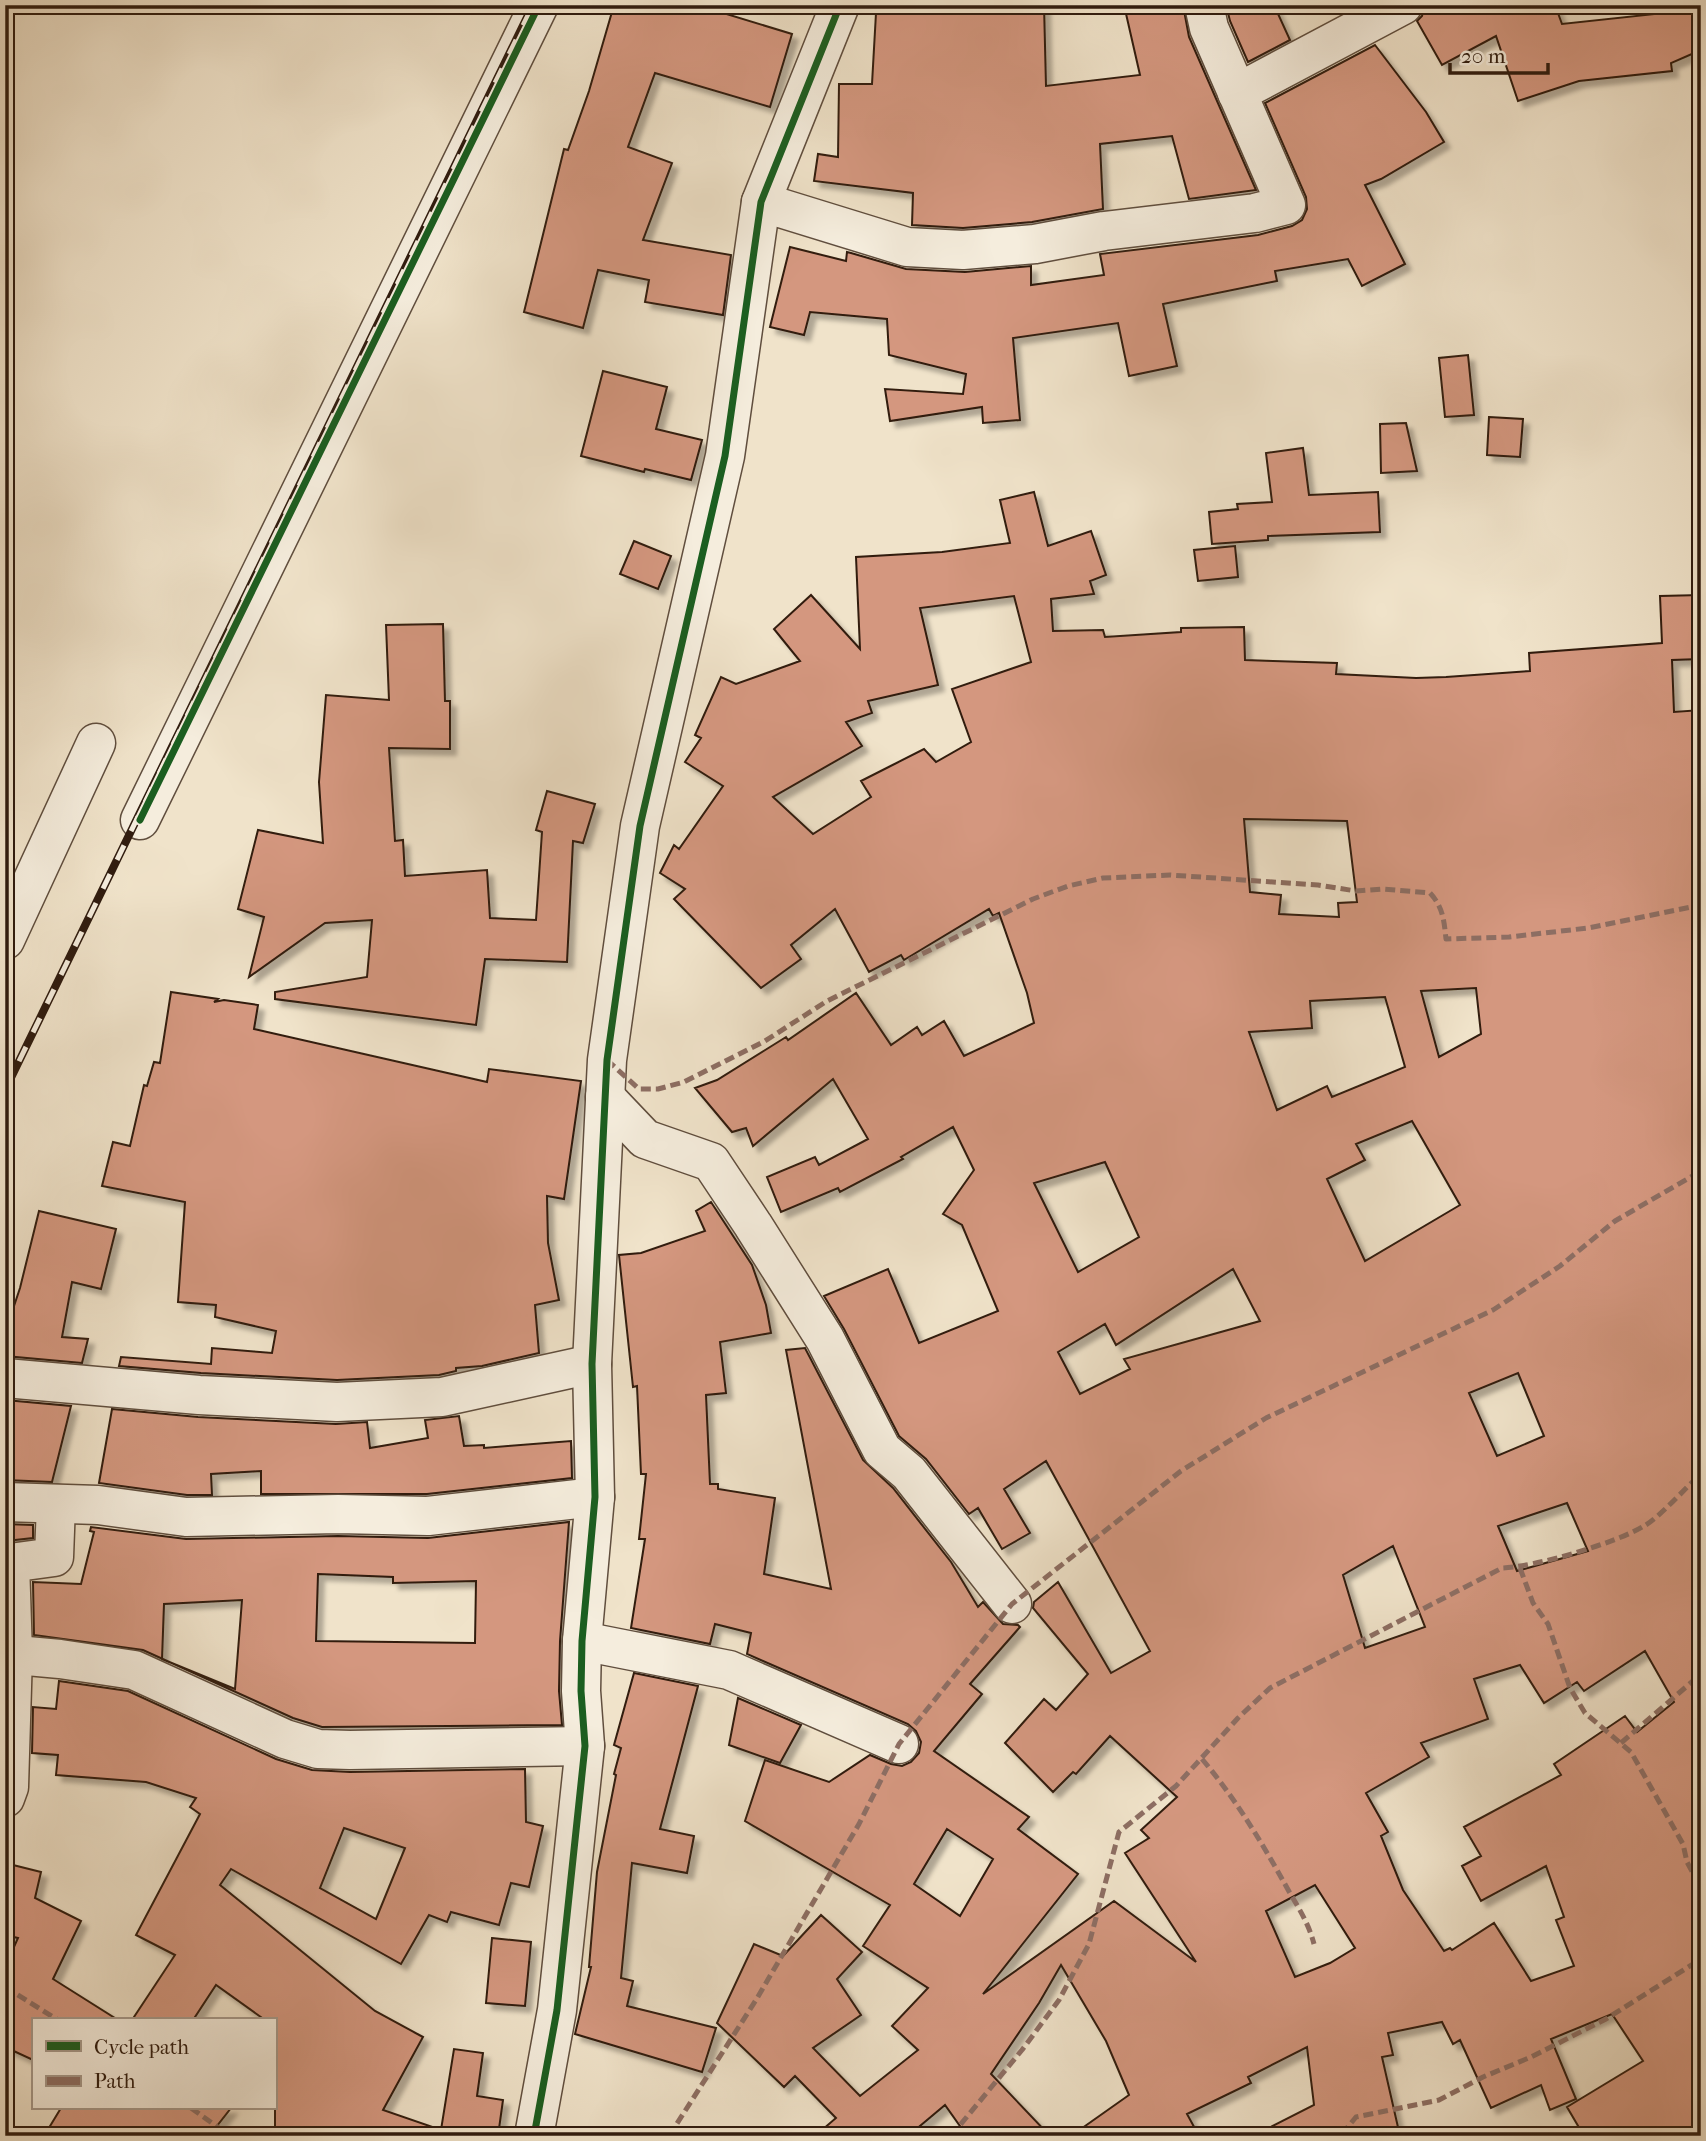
<svg xmlns="http://www.w3.org/2000/svg" width="1706" height="2141" font-family="'IM FELL French Canon',serif">
<style>
.building{fill:#d4977f;stroke:#301c0f;stroke-width:2;fill-rule:evenodd;filter:url(#shadow)}
.lines{fill:none;stroke-linecap:round;stroke-linejoin:round}
.minor-casing{stroke:#604e3e;stroke-width:41}
.minor{stroke:#f5eddd;stroke-width:38}
.rail-casing{stroke:#301c0f;stroke-width:8}
.rail{stroke:#f5eddd;stroke-width:5;stroke-dasharray:16;stroke-linecap:butt}
.quiet{stroke:#8d6e63;stroke-width:5;stroke-dasharray:10 5;stroke-linecap:butt}
.cycleway-casing{stroke:#f5eddd;stroke-width:11}
.cycleway{stroke:#1b5e20;stroke-width:7}
</style>
<defs>
<filter id="shadow"><feDropShadow dx="6" dy="6" stdDeviation="2" flood-color="#0004"/></filter>
</defs>
<rect width="100%" height="100%" fill="#f0e3ca"/>
<filter id="stains"><feTurbulence type="fractalNoise" baseFrequency=".00286" numOctaves="4"/><feColorMatrix values="0 0 0 0 .2 0 0 0 0 .09 0 0 0 0 .02 0 0 0 .5 -.17"/></filter>
<radialGradient id="worn" r=".72"><stop offset=".6" stop-color="#630" stop-opacity="0"/><stop offset="1" stop-color="#630" stop-opacity=".3"/></radialGradient>
<g class="building">
<polygon points="614,5 697,5 792,34 770,107 655,73 628,147 672,163 643,240 731,255 723,315 645,302 649,280 598,270 583,328 524,312 564,149 568,150 589,91"/>
<polygon points="883,5 1044,5 1046,86 1140,75 1124,5 1183,5 1189,37 1256,190 1189,199 1172,136 1100,144 1103,209 1032,222 963,228 912,225 913,193 814,181 818,154 838,157 839,84 872,84 876,13 883,13"/>
<polygon points="1226,5 1274,5 1290,40 1248,62 1230,21"/>
<polygon points="1425,5 1555,5 1562,24 1701,9 1701,50 1671,63 1672,71 1579,81 1518,101 1496,36 1442,65 1417,21 1422,16"/>
<polygon points="1375,45 1426,112 1444,142 1381,179 1365,185 1405,264 1362,286 1348,259 1275,271 1277,281 1163,304 1177,366 1129,376 1118,323 1013,338 1020,420 983,423 982,407 890,421 885,389 963,394 966,374 889,355 887,319 810,312 804,335 770,327 790,247 846,261 847,252 851,253 906,269 965,272 1031,266 1031,285 1104,275 1100,254 1258,235 1292,226 1302,220 1307,209 1306,197 1265,103"/>
<polygon points="1468,355 1474,415 1445,417 1439,358"/>
<polygon points="603,371 667,387 656,429 702,440 691,480 645,469 644,472 581,456"/>
<polygon points="1489,417 1523,419 1520,457 1487,455"/>
<polygon points="1406,423 1417,471 1381,473 1380,424"/>
<polygon points="1303,448 1309,495 1378,492 1380,532 1268,536 1268,540 1212,544 1209,512 1238,509 1237,504 1272,502 1266,453"/>
<path d="M 1034,492 L 1048,546 L 1091,531 L 1106,575 L 1090,581 L 1094,594 L 1051,599 L 1053,631 L 1103,630 L 1105,637 L 1181,632 L 1181,628 L 1244,627 L 1245,660 L 1337,663 L 1336,674 L 1416,678 L 1446,677 L 1530,671 L 1529,653 L 1662,643 L 1660,596 L 1701,595 L 1701,659 L 1672,660 L 1674,712 L 1701,710 L 1701,2136 L 1584,2136 L 1567,2107 L 1643,2061 L 1612,2014 L 1551,2039 L 1576,2099 L 1550,2110 L 1541,2085 L 1491,2108 L 1460,2040 L 1453,2044 L 1442,2022 L 1388,2033 L 1393,2055 L 1382,2057 L 1400,2136 L 1253,2136 L 1314,2105 L 1307,2047 L 1248,2077 L 1251,2083 L 1187,2114 L 1199,2136 L 1071,2136 L 1129,2095 L 1106,2041 L 1061,1965 L 1039,2003 L 991,2074 L 1050,2136 L 967,2136 L 945,2105 L 908,2136 L 815,2136 L 836,2118 L 795,2076 L 784,2087 L 717,2023 L 754,1944 L 783,1956 L 821,1915 L 862,1952 L 837,1979 L 861,2015 L 813,2048 L 860,2096 L 918,2050 L 892,2026 L 928,1988 L 863,1946 L 890,1905 L 745,1821 L 765,1760 L 829,1782 L 870,1755 L 891,1764 L 902,1766 L 911,1762 L 919,1753 L 921,1742 L 916,1731 L 908,1724 L 747,1654 L 751,1633 L 715,1624 L 710,1644 L 631,1628 L 645,1539 L 639,1539 L 646,1474 L 641,1474 L 637,1386 L 633,1387 L 619,1255 L 641,1253 L 705,1231 L 696,1211 L 711,1202 L 752,1265 L 766,1305 L 771,1333 L 720,1342 L 726,1393 L 706,1395 L 710,1484 L 718,1484 L 718,1489 L 775,1498 L 764,1574 L 831,1589 L 786,1350 L 805,1348 L 863,1460 L 893,1488 L 951,1562 L 978,1607 L 983,1602 L 1003,1624 L 1018,1625 L 1020,1627 L 970,1684 L 982,1694 L 934,1751 L 1029,1817 L 1018,1829 L 1078,1874 L 983,1994 L 1114,1901 L 1196,1962 L 1125,1853 L 1149,1838 L 1141,1830 L 1177,1797 L 1110,1736 L 1076,1774 L 1073,1772 L 1053,1792 L 1005,1743 L 1044,1699 L 1056,1710 L 1088,1674 L 1033,1608 L 1034,1602 L 1058,1582 L 1111,1673 L 1150,1651 L 1046,1461 L 1004,1489 L 1030,1533 L 1002,1549 L 978,1508 L 969,1514 L 926,1459 L 899,1436 L 844,1329 L 824,1296 L 888,1269 L 919,1343 L 998,1311 L 962,1225 L 943,1214 L 974,1170 L 953,1127 L 901,1157 L 903,1159 L 840,1192 L 838,1188 L 781,1212 L 767,1177 L 815,1157 L 819,1165 L 868,1139 L 833,1079 L 753,1146 L 746,1128 L 732,1132 L 695,1088 L 717,1080 L 786,1037 L 788,1040 L 856,993 L 891,1045 L 917,1027 L 922,1035 L 944,1021 L 964,1056 L 1034,1023 L 1027,993 L 999,913 L 993,916 L 989,909 L 904,960 L 901,955 L 869,972 L 835,909 L 791,945 L 801,959 L 761,988 L 674,899 L 685,889 L 660,873 L 674,845 L 679,849 L 723,786 L 685,762 L 701,738 L 695,735 L 721,677 L 736,684 L 800,661 L 774,629 L 811,595 L 860,649 L 856,557 L 942,552 L 1010,543 L 1000,500 ZM 1014,596 L 1031,662 L 952,689 L 971,742 L 936,762 L 924,749 L 861,781 L 871,797 L 813,834 L 773,797 L 862,746 L 846,722 L 872,713 L 868,701 L 938,685 L 920,608 ZM 1244,819 L 1347,821 L 1357,902 L 1338,903 L 1339,917 L 1279,914 L 1281,895 L 1250,892 ZM 1476,988 L 1481,1034 L 1439,1057 L 1421,991 ZM 1385,997 L 1405,1067 L 1332,1097 L 1327,1086 L 1277,1110 L 1249,1032 L 1312,1028 L 1310,1001 ZM 1412,1121 L 1460,1205 L 1365,1261 L 1327,1179 L 1365,1160 L 1356,1144 ZM 1105,1162 L 1139,1237 L 1078,1272 L 1034,1183 ZM 1233,1269 L 1260,1321 L 1124,1359 L 1130,1369 L 1080,1394 L 1058,1352 L 1105,1324 L 1116,1345 ZM 1518,1373 L 1544,1436 L 1497,1456 L 1469,1393 ZM 1567,1503 L 1588,1551 L 1517,1571 L 1498,1526 ZM 1393,1546 L 1425,1627 L 1365,1648 L 1343,1575 ZM 1645,1651 L 1674,1702 L 1637,1732 L 1625,1716 L 1554,1764 L 1561,1775 L 1464,1827 L 1481,1856 L 1462,1866 L 1481,1901 L 1546,1866 L 1564,1917 L 1556,1920 L 1574,1966 L 1531,1981 L 1494,1923 L 1452,1950 L 1450,1948 L 1444,1951 L 1403,1890 L 1381,1836 L 1388,1832 L 1366,1793 L 1429,1757 L 1421,1743 L 1488,1719 L 1474,1679 L 1520,1665 L 1544,1703 L 1577,1682 L 1584,1691 ZM 947,1829 L 993,1859 L 960,1916 L 914,1884 ZM 1315,1885 L 1355,1948 L 1330,1963 L 1295,1977 L 1266,1911 Z"/>
<polygon points="634,541 671,556 658,589 620,574"/>
<polygon points="1235,546 1238,577 1198,581 1194,550"/>
<polygon points="443,624 445,701 450,701 450,749 389,748 395,841 403,840 405,876 487,870 490,918 536,920 542,832 536,830 547,791 595,804 583,843 573,841 567,962 485,959 476,1025 275,999 275,992 367,977 372,920 325,923 249,977 264,917 238,909 258,830 323,843 319,782 326,695 389,700 386,625"/>
<polygon points="171,992 218,999 214,1002 224,1000 258,1005 254,1029 487,1082 489,1069 581,1081 564,1199 547,1196 548,1243 559,1300 535,1305 539,1353 482,1366 456,1368 456,1371 439,1375 337,1380 201,1373 119,1366 121,1357 211,1364 212,1348 272,1353 276,1331 215,1317 216,1305 178,1302 185,1202 102,1186 113,1142 130,1146 144,1085 147,1086 154,1062 160,1063"/>
<polygon points="39,1211 116,1229 101,1289 72,1282 62,1337 88,1339 82,1363 5,1356 5,1333 20,1288"/>
<polygon points="5,1400 71,1406 52,1482 5,1480"/>
<polygon points="112,1409 198,1417 336,1424 367,1422 370,1448 428,1438 425,1420 459,1416 464,1446 484,1445 484,1448 571,1441 572,1478 427,1494 261,1494 261,1471 211,1474 212,1495 187,1495 99,1483"/>
<path d="M 569,1522 L 560,1641 L 559,1691 L 562,1725 L 322,1727 L 293,1718 L 143,1650 L 34,1635 L 33,1582 L 81,1584 L 94,1532 L 90,1531 L 91,1527 L 186,1539 L 338,1536 L 428,1538 ZM 318,1574 L 393,1577 L 393,1583 L 476,1581 L 475,1643 L 316,1641 ZM 242,1600 L 235,1689 L 162,1659 L 164,1604 Z"/>
<polygon points="5,1524 33,1525 33,1538 15,1540 5,1538"/>
<polygon points="634,1673 698,1686 660,1829 694,1836 687,1873 632,1863 621,1978 633,1981 627,2006 716,2028 702,2072 575,2034 591,1967 589,1967 597,1872 616,1775 614,1774 621,1748 614,1745"/>
<path d="M 59,1681 L 128,1691 L 276,1759 L 312,1770 L 350,1772 L 525,1769 L 526,1822 L 543,1826 L 529,1887 L 511,1883 L 499,1925 L 451,1912 L 447,1922 L 429,1915 L 401,1964 L 231,1869 L 220,1885 L 375,2011 L 423,2037 L 383,2110 L 441,2130 L 454,2049 L 483,2053 L 477,2096 L 503,2100 L 498,2136 L 275,2136 L 275,2020 L 265,2020 L 216,1985 L 193,2020 L 132,2020 L 175,1955 L 136,1935 L 200,1814 L 190,1807 L 196,1798 L 146,1782 L 56,1775 L 58,1755 L 32,1753 L 33,1707 L 56,1709 ZM 344,1828 L 405,1848 L 376,1919 L 320,1888 Z"/>
<polygon points="738,1698 801,1725 780,1763 729,1745"/>
<polygon points="5,1863 41,1872 35,1898 81,1921 53,1979 118,2020 33,2020 33,2060 5,2047 5,1967 18,1938 5,1935"/>
<polygon points="492,1938 531,1942 525,2006 486,2003"/>
<polygon points="61,2108 231,2108 209,2136 44,2136"/>
</g>
<g class="lines">
<defs>
<g id="minor">
<polyline points="1237,93 1403,5"/>
<polyline points="761,202 907,247 963,250 1035,244 1104,231 1255,213 1286,205 1209,28 1204,5"/>
<polyline points="140,820 539,5"/>
<polyline points="5,940 96,743"/>
<polyline points="605,1097 645,1139 711,1162 753,1225 825,1339 882,1450 909,1473 1012,1604"/>
<polyline points="5,1378 199,1395 337,1402 442,1397 592,1364"/>
<polyline points="5,1502 98,1505 186,1517 338,1514 428,1516 595,1497"/>
<polyline points="582,1641 729,1670 899,1744"/>
<polyline points="5,1654 60,1659 134,1670 285,1739 318,1749 350,1750 585,1746"/>
<polyline points="5,1798 9,1787 13,1654 10,1563 54,1557 56,1504"/>
<polyline points="534,2136 557,2010 585,1746 581,1691 582,1641 595,1497 592,1364 607,1060 640,826 725,456 761,202 840,5"/>
</g>
</defs>
<use href="#minor" class="minor-casing"/>
<use href="#minor" class="minor"/>
<defs>
<polyline id="rail" points="5,1090 533,5"/>
</defs>
<use href="#rail" class="rail-casing"/>
<use href="#rail" class="rail"/>
<g class="quiet">
<path d="M 607,1060 L 639,1089 L 658,1089 L 684,1082 L 765,1041 L 827,1001 L 1033,899 L 1068,886 L 1103,878 L 1170,875 L 1318,885 L 1356,891 L 1382,889 L 1430,893 C 1443,907 1444,920 1446,939 L 1509,937 L 1588,928 L 1701,905"/>
<polyline points="1520,1568 1533,1603 1548,1624 1570,1688 1585,1713 1631,1752 1683,1844 1687,1862 1701,1888"/>
<polyline points="1621,1743 1701,1674"/>
<path d="M 1202,1759 C 1235,1798 1261,1841 1286,1886 C 1297,1906 1308,1921 1314,1944"/>
<polyline points="5,1987 58,2020"/>
<polyline points="191,2108 230,2136"/>
<polyline points="669,2136 756,2000 859,1824 899,1744 1012,1604 1181,1471 1266,1418 1493,1310 1560,1266 1615,1221 1701,1171"/>
<path d="M 951,2136 L 1022,2050 L 1059,2000 L 1089,1944 L 1119,1832 L 1176,1786 L 1238,1718 L 1270,1688 L 1502,1568 C 1535,1567 1616,1543 1644,1526 C 1660,1517 1685,1488 1701,1474"/>
<polyline points="1345,2136 1347,2128 1356,2117 1439,2100 1483,2077 1531,2057 1606,2019 1701,1959"/>
</g>
<defs>
<g id="cycleway">
<polyline points="140,820 539,5"/>
<polyline points="534,2136 557,2010 585,1746 581,1691 582,1641 595,1497 592,1364 607,1060 640,826 725,456 761,202 840,5"/>
</g>
</defs>
<use href="#cycleway" class="cycleway-casing"/>
<use href="#cycleway" class="cycleway"/>
</g>
<rect width="1706" height="2141" fill="none" stroke="#f0e3ca" stroke-width="28"/>
<rect x="7" y="7" width="1692" height="2127" fill="none" stroke="#301c0f" stroke-width="3.5"/>
<rect x="14" y="14" width="1678" height="2113" fill="none" stroke="#301c0f" stroke-width="2"/>
<rect x="32" y="2018" width="245" height="91" fill="#f5eddd" stroke="#a6998b" stroke-width="2"/>
<rect x="46" y="2041" width="35" height="10" fill="#1b5e20" stroke="#a6998b" stroke-width="2"/>
<text x="94" y="2054" font-size="21" fill="#301c0f">Cycle path</text>
<rect x="46" y="2076" width="35" height="10" fill="#8d6e63" stroke="#a6998b" stroke-width="2"/>
<text x="94" y="2088" font-size="21" fill="#301c0f">Path</text>
<path d="M1450 63v10h98v-10" fill="none" stroke="#301c0f" stroke-width="3.5"/>
<text x="1461" y="63" font-size="21" fill="#301c0f" stroke="#f5eddd" stroke-width="5" paint-order="stroke">20 m</text>
<rect width="100%" height="100%" filter="url(#stains)"/>
<rect width="100%" height="100%" fill="url(#worn)"/>
</svg>
